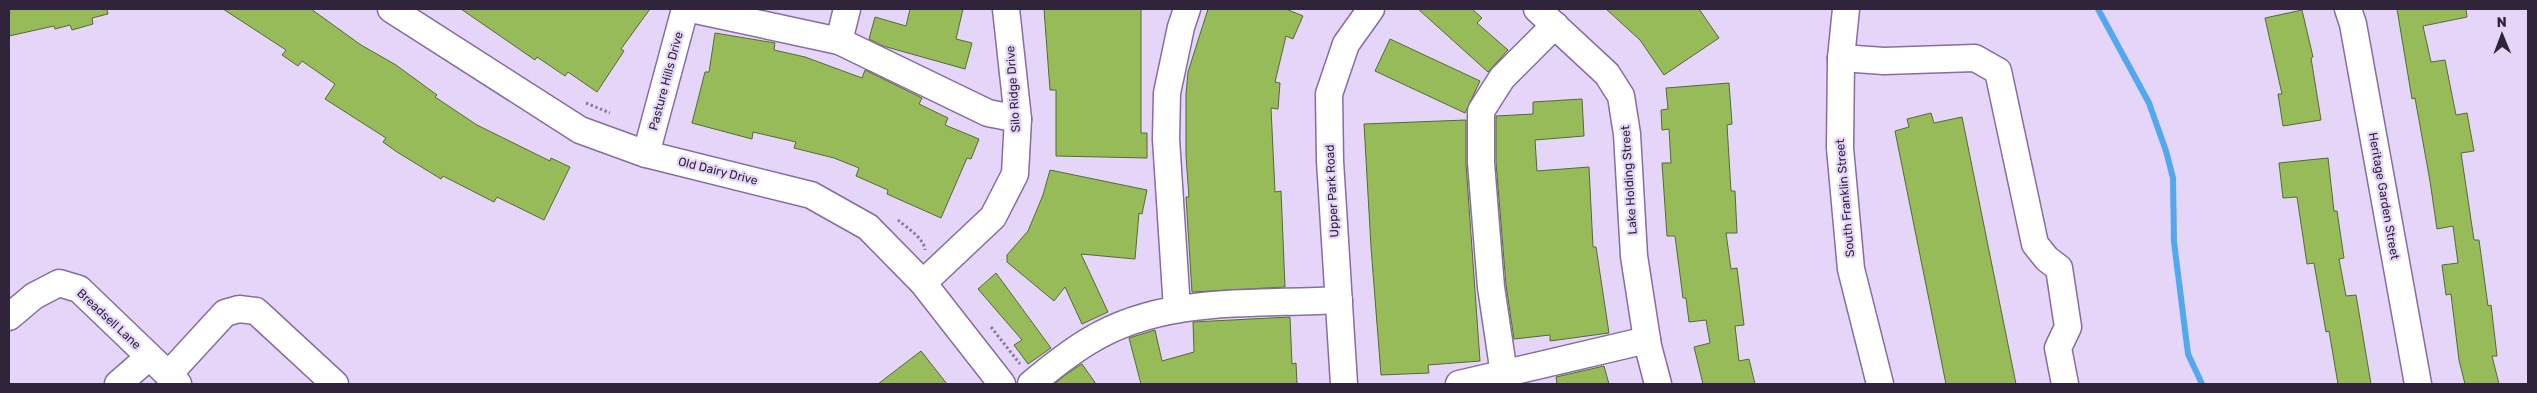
<svg xmlns="http://www.w3.org/2000/svg" width="2537" height="393" font-family="Rubik,sans-serif">
<style>
.lines{fill:none;stroke-linecap:round;stroke-linejoin:round}
.stream{stroke:#51a8ef;stroke-width:6}
.building{fill:#97bb58;stroke:#566b33}
.minor-casing{stroke:#866da2;stroke-width:29}
.path{stroke:#8a7c99;stroke-width:3;stroke-dasharray:2.5 2.5;stroke-linecap:butt}
.minor{stroke:#fff;stroke-width:26}
.labels{text-anchor:middle;stroke-width:4.5;stroke-linejoin:round;paint-order:stroke}
.street-label{font-size:12px;fill:#2f243a;stroke:#e5d5f8}
</style>
<rect width="100%" height="100%" fill="#e5d5f8"/>
<g class="lines">
<polyline class="stream" points="2098,9 2149,103 2166,151 2173,178 2174,242 2188,354 2202,384"/>
</g>
<g class="building">
<polygon points="9,9 107,9 108,14 92,18 93,24 72,30 70,25 55,29 54,26 9,36"/>
<polygon points="223,9 311,9 361,45 396,65 437,95 435,97 477,125 550,161 551,158 570,167 544,220 497,197 494,202 443,176 441,179 397,152 383,142 386,138 325,99 335,84 302,61 298,66 282,55 286,50"/>
<polygon points="461,9 650,9 621,49 624,51 597,92 568,72 565,76 537,57 535,60"/>
<polygon points="910,9 963,9 956,39 972,43 965,69 883,46 869,39 875,17 906,26"/>
<polygon points="1044,9 1141,9 1141,133 1147,133 1147,158 1056,156 1056,90 1050,90"/>
<polygon points="1208,9 1286,9 1303,16 1293,39 1286,36 1275,82 1280,83 1278,109 1271,108 1275,192 1281,191 1285,287 1192,292 1186,197 1189,197 1186,156 1186,94 1188,72"/>
<polygon points="1418,9 1472,9 1482,18 1477,23 1508,50 1488,72"/>
<polygon points="1606,9 1699,9 1719,38 1664,75 1640,40"/>
<polygon points="2397,9 2466,9 2467,17 2423,26 2431,62 2445,60 2456,115 2467,113 2474,151 2461,153 2474,240 2479,240 2488,306 2491,305 2497,356 2492,356 2499,384 2465,384 2459,360 2451,294 2446,295 2442,265 2458,263 2453,226 2437,229 2430,181 2415,98 2412,99"/>
<polygon points="2302,10 2313,57 2311,58 2321,120 2283,126 2278,94 2282,94 2265,18"/>
<polygon points="715,33 775,43 774,50 805,57 862,78 865,70 922,98 919,104 948,118 945,125 979,139 971,159 967,158 941,218 887,194 888,190 856,176 859,168 834,158 794,148 796,142 753,132 752,139 692,123 705,72 709,72"/>
<polygon points="1390,39 1480,81 1465,113 1375,71"/>
<polygon points="1729,83 1732,124 1727,125 1731,191 1735,191 1737,233 1726,233 1731,269 1737,268 1744,325 1735,326 1739,361 1749,359 1755,384 1703,384 1694,347 1710,343 1706,320 1689,322 1686,298 1683,298 1675,236 1667,236 1662,163 1671,163 1669,129 1662,130 1661,110 1668,109 1666,88"/>
<polygon points="1582,99 1584,136 1535,140 1537,171 1589,167 1593,247 1596,247 1609,333 1550,341 1550,335 1514,339 1506,285 1496,162 1496,116 1533,114 1533,102"/>
<polygon points="1931,113 1934,123 1962,117 2016,384 1946,384 1895,131 1909,127 1907,119"/>
<polygon points="1466,120 1466,164 1480,361 1428,365 1429,373 1381,375 1371,247 1364,124"/>
<polygon points="2328,158 2334,211 2337,211 2344,258 2339,259 2346,296 2356,295 2371,384 2338,384 2329,331 2326,332 2314,263 2307,264 2297,197 2283,198 2279,163"/>
<polygon points="1050,170 1147,190 1142,214 1139,213 1135,259 1081,254 1108,312 1082,324 1065,287 1054,301 1007,262 1007,255 1028,231 1043,195"/>
<polygon points="996,273 1051,348 1028,364 1014,345 1022,340 978,289"/>
<polygon points="1290,317 1292,364 1296,363 1297,384 1141,384 1129,338 1155,330 1162,361 1194,352 1193,322"/>
<polygon points="921,351 947,384 878,384"/>
<polygon points="1082,364 1096,384 1054,384 1068,373"/>
<polygon points="1604,366 1609,384 1557,384 1556,377"/>
</g>
<g class="lines">
<defs>
<g id="minor">
<polyline points="391,9 580,130 646,154 811,195 868,227 923,283 1002,384"/>
<polyline points="691,9 839,41 988,113 1018,119"/>
<polyline points="1537,9 1607,74 1621,96 1627,134 1634,256 1648,346 1658,384"/>
<polyline points="1846,9 1841,58 1840,148 1851,269 1880,384"/>
<polyline points="2348,9 2353,24 2418,384"/>
<polyline points="839,41 847,9"/>
<polyline points="1841,58 1884,61 1975,58 1998,71 2035,244 2047,259 2059,268 2068,327 2058,348 2065,384"/>
<polyline points="646,154 685,9"/>
<polyline points="923,283 993,217 1015,174 1018,119 1006,9"/>
<polyline points="1177,309 1166,139 1167,93 1181,27 1187,9"/>
<polyline points="9,317 34,296 59,283 79,289 178,384"/>
<polyline points="1504,374 1491,287 1481,163 1481,111 1502,78 1555,25"/>
<polyline points="168,375 225,313 239,309 256,311 335,384"/>
<polyline points="118,384 149,357"/>
<path d="M 1031,384 C 1049,369 1069,353 1089,341 C 1164,295 1255,305 1339,300"/>
<polyline points="1344,384 1330,161 1329,94 1346,44 1371,9"/>
<polyline points="1459,384 1647,340"/>
</g>
</defs>
<use href="#minor" class="minor-casing"/>
<g class="path">
<polyline points="586,103 610,113"/>
<path d="M 898,220 C 907,228 924,238 925,250"/>
<polyline points="991,327 1020,364"/>
</g>
<use href="#minor" class="minor"/>
</g>
<g class="labels">
<g class="street-label">
<text transform="translate(666 81) rotate(-75)" y="4">Pasture Hills Drive</text>
<text transform="translate(1013 89) rotate(-94)" y="4">Silo Ridge Drive</text>
<text transform="translate(718 171) rotate(14)" y="4">Old Dairy Drive</text>
<text transform="translate(1629 180) rotate(-94)" y="4">Lake Holding Street</text>
<text transform="translate(1332 191) rotate(-93)" y="4">Upper Park Road</text>
<text transform="translate(2384 196) rotate(80)" y="4">Heritage Garden Street</text>
<text transform="translate(1845 198) rotate(-95)" y="4">South Franklin Street</text>
<text transform="translate(109 319) rotate(43)" y="4">Breadsell Lane</text>
</g>
</g>
<rect width="2537" height="393" fill="none" stroke="#2f243a" stroke-width="20"/>
<g transform="translate(2502 35) rotate(359)" stroke="#e5d5f8" stroke-width="4" paint-order="stroke">
<path d="M0-4L9 19L0 12L-9 19Z" fill="#2f243a"/>
<text y="-8" font-size="14" font-weight="bold" text-anchor="middle" fill="#2f243a">N</text>
</g>
</svg>
